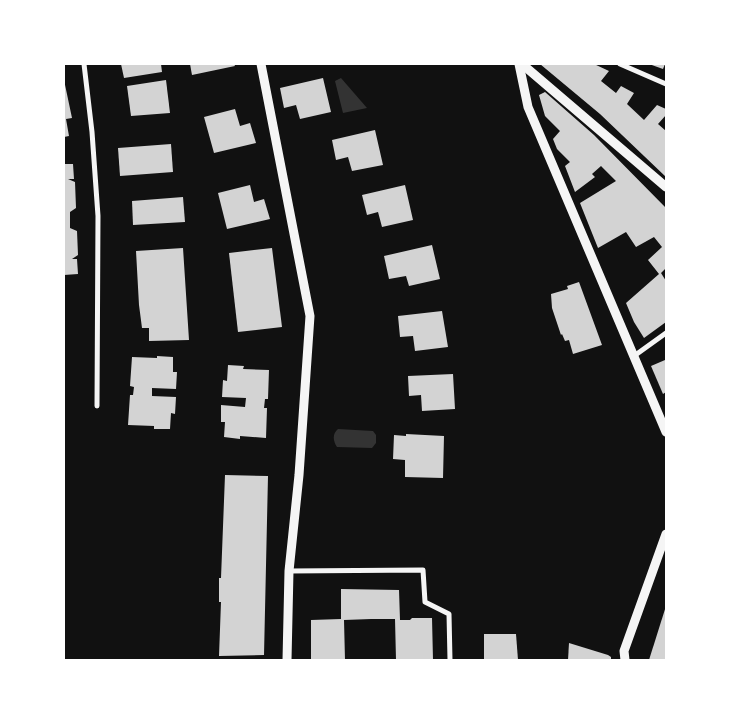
<svg xmlns="http://www.w3.org/2000/svg" width="730" height="724" font-family="Manrope,sans-serif">
<style>
.water{fill:#333}
.building{fill:#d3d3d3}
.lines{fill:none;stroke-linecap:round;stroke-linejoin:round}
.minor{stroke:#f5f5f5;stroke-width:5}
.tertiary{stroke:#f5f5f5;stroke-width:9}
</style>
<rect width="100%" height="100%" fill="#111"/>
<g class="water">
<polygon points="341,78 367,108 343,113 335,81"/>
<path d="M 338,429 L 373,431 L 376,435 L 376,443 L 372,448 L 337,447 C 333,441 332,434 338,429 Z"/>
</g>
<g class="building">
<polygon points="121,64 161,64 162,72 124,78"/>
<polygon points="190,64 234,64 235,66 192,75"/>
<polygon points="540,64 594,64 609,71 601,81 616,93 621,86 634,93 627,104 644,120 657,105 666,109 666,115 658,124 666,131 666,177 600,114"/>
<polygon points="649,64 665,64 663,69"/>
<polygon points="323,78 331,112 300,119 296,105 284,108 280,88"/>
<polygon points="64,80 72,118 66,119 69,136 64,137"/>
<polygon points="166,80 170,113 131,116 127,86"/>
<polygon points="545,92 594,135 666,208 666,268 661,273 666,281 666,322 644,338 634,322 626,303 659,274 648,260 662,247 654,237 636,247 626,232 598,248 580,203 616,181 601,166 592,174 595,177 575,192 565,166 570,162 557,149 553,139 560,131 545,116 539,95"/>
<polygon points="235,109 240,126 250,123 256,143 214,153 204,117"/>
<polygon points="375,130 383,165 352,171 348,157 336,160 332,140"/>
<polygon points="171,144 173,172 120,176 118,148"/>
<polygon points="64,164 73,164 74,179 68,179 75,182 76,208 70,212 70,228 77,231 78,255 72,259 77,259 78,274 64,275"/>
<polygon points="250,185 254,202 264,199 270,219 227,229 218,193"/>
<polygon points="405,185 413,220 382,227 378,212 367,215 362,195"/>
<polygon points="183,197 185,222 133,225 132,201"/>
<polygon points="432,245 440,279 409,286 406,276 389,279 384,256"/>
<polygon points="183,248 189,340 149,341 149,328 142,328 139,305 136,251"/>
<polygon points="272,248 282,327 238,332 229,253"/>
<polygon points="579,282 602,345 573,354 569,340 565,341 562,334 561,335 552,308 551,294 568,289 567,286"/>
<polygon points="442,311 448,347 415,351 413,336 400,337 398,316"/>
<polygon points="157,356 173,357 173,372 177,372 176,389 152,388 152,396 176,397 175,414 171,413 170,429 154,429 154,426 128,425 130,395 133,395 134,387 130,386 132,357 157,358"/>
<polygon points="665,360 666,392 663,394 651,366"/>
<polygon points="228,365 244,366 243,369 269,370 268,399 265,399 264,408 267,408 266,438 240,436 240,439 224,437 225,422 221,422 221,405 245,407 246,398 222,397 223,380 227,381"/>
<polygon points="453,374 455,409 422,411 421,395 409,396 408,376"/>
<polygon points="406,434 444,436 443,478 405,477 405,460 393,459 394,435 406,436"/>
<polygon points="225,475 268,476 264,655 219,656 221,602 219,602 219,578 221,578"/>
<polygon points="341,589 399,590 400,620 410,620 412,618 432,618 433,660 396,660 395,619 371,619 344,620 345,660 311,660 311,620 341,619"/>
<polygon points="666,606 666,660 649,660"/>
<polygon points="484,634 516,634 518,660 484,660"/>
<polygon points="569,643 608,655 611,657 611,660 568,660"/>
</g>
<g class="lines">
<g class="minor">
<polyline points="84,64 92,132 98,216 97,406"/>
<polyline points="620,64 666,84"/>
<polyline points="634,356 666,333"/>
<polyline points="289,571 423,570 425,602 449,614 450,660"/>
</g>
<g class="tertiary">
<polyline points="261,64 310,316 299,475 289,571 287,660"/>
<polyline points="519,64 528,107 666,432"/>
<polyline points="522,64 666,187"/>
<polyline points="625,660 624,651 666,534"/>
</g>
</g>
<rect width="730" height="724" fill="none" stroke="#ffffff" stroke-width="130"/>
</svg>
